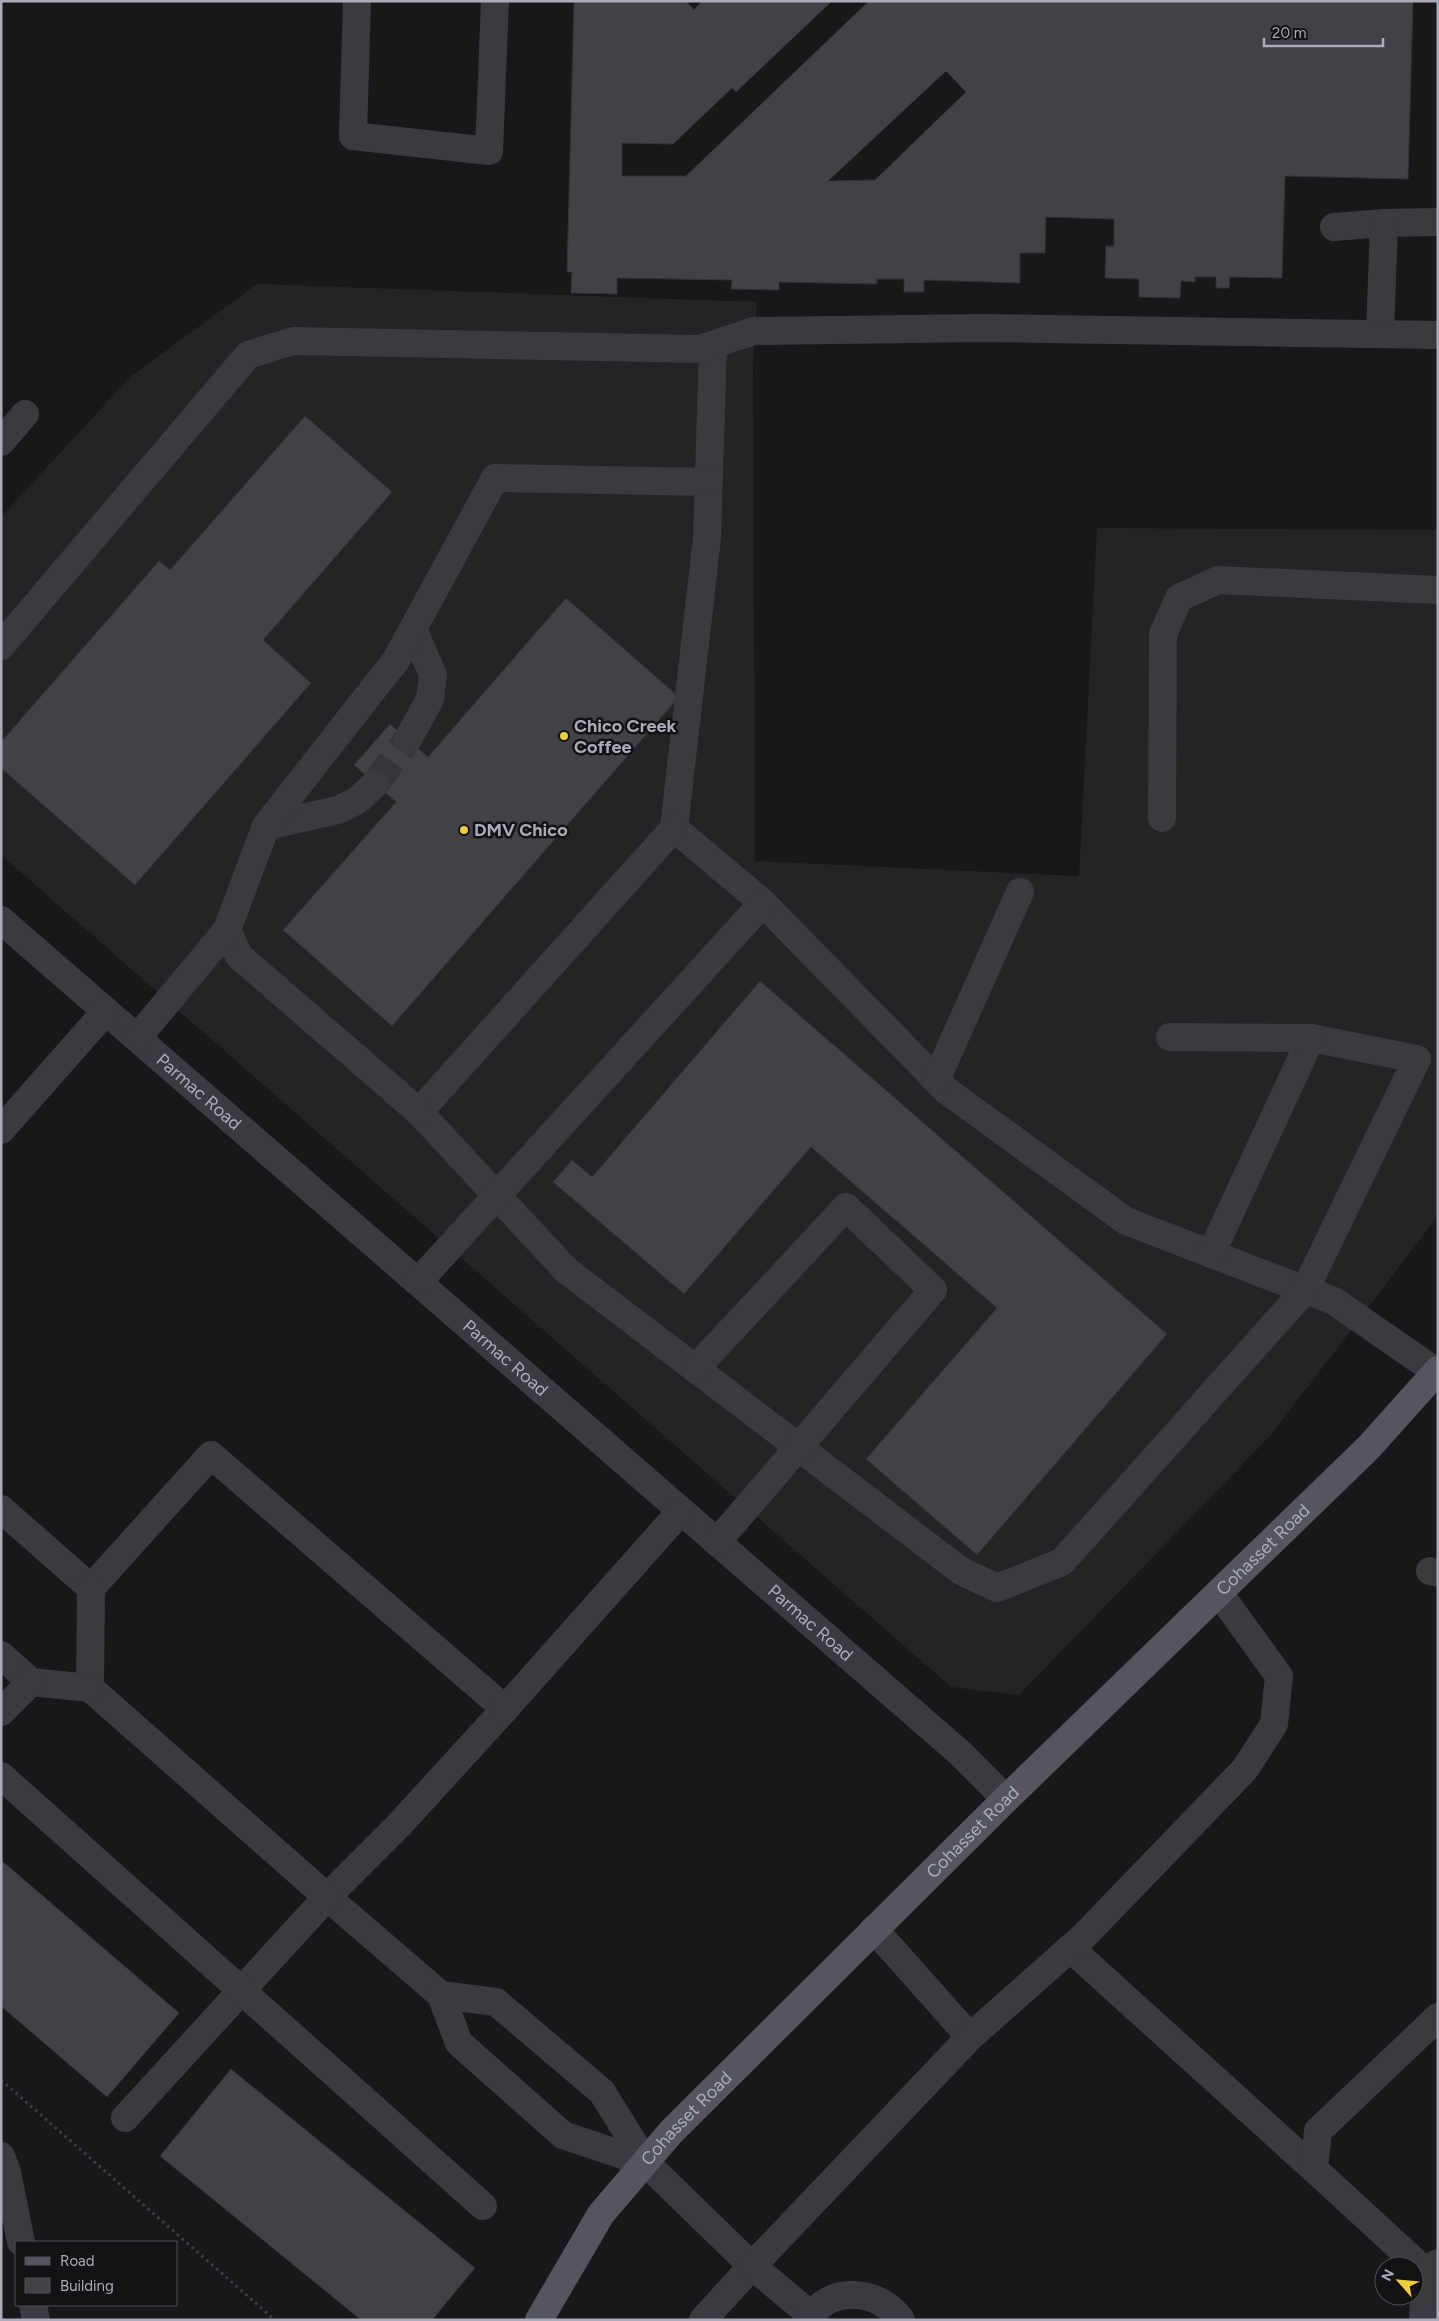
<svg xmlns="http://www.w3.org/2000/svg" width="1439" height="2321" font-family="Figtree,sans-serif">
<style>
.built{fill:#242326}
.building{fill:#424146;stroke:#323135;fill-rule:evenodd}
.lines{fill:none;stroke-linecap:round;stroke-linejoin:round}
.minor-tunnel{stroke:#353539;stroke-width:28;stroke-dasharray:28 14;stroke-linecap:butt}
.path{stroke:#3e3f45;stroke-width:3;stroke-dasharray:2.5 4;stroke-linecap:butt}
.minor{stroke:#3a3a40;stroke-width:28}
.major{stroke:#55555d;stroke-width:28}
.poi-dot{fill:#eece3b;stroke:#131214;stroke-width:2}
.labels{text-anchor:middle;stroke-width:5;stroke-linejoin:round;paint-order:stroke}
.poi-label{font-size:18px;font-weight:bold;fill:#aaacb9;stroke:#131214;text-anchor:start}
.street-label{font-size:18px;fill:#aaacb9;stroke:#131214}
</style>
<rect width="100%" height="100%" fill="#181719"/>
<polygon class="built" points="257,284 757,302 753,364 755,861 1079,876 1097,528 1438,530 1438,1216 1271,1435 1019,1695 951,1687 1,855 1,517 130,377"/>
<g class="building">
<path d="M 574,1 L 686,1 L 694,10 L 702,1 L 832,1 L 736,92 L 732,88 L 673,144 L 622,143 L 622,176 L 686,176 L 869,1 L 1413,1 L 1408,179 L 1285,176 L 1282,278 L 1230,277 L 1229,288 L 1216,288 L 1216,277 L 1195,277 L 1195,282 L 1181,281 L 1180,298 L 1139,297 L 1139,279 L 1105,278 L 1106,246 L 1114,246 L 1114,219 L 1046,217 L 1045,253 L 1020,253 L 1020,283 L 924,280 L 924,292 L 904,292 L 904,279 L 877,279 L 877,284 L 779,282 L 779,290 L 731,289 L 732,280 L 617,278 L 617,294 L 571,293 L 572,272 L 567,272 ZM 946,71 L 966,92 L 875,180 L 828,181 Z"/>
<polygon points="305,416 392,492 263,640 311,683 135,885 1,768 1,742 159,561 170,570"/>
<polygon points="566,598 679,697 392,1026 283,930 396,802 354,765 390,724 428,757"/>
<polygon points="760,981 1167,1334 977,1555 866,1459 997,1308 811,1147 684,1294 553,1182 572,1160 592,1177"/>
<polygon points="1,1860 179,2013 107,2097 1,2006"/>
<polygon points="231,2069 475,2268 432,2320 361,2320 160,2156"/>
</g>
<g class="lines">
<polyline class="minor-tunnel" points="375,784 408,739"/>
<polyline class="path" points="1,2080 275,2320"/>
<g class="minor">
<polyline points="357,1 353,136 489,151 495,1"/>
<polyline points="1334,227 1384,223 1438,222"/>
<polyline points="1380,334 1384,223"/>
<polyline points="713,345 707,538 674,828 763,903 947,1091 1126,1221 1334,1301 1438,1373"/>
<polyline points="1,442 25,414"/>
<polyline points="1,646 248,355 293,341 700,349 754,331 983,328 1438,335"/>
<polyline points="408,739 430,699 433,675 413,629"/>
<polyline points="1162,818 1163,634 1179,598 1218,580 1438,590"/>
<polyline points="266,826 338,810 358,800 375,784"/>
<polyline points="674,828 419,1112 566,1270 961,1571 997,1588 1062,1562 1305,1290 1417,1059 1311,1038 1211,1254"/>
<path id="s1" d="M 1,920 L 960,1753 L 1006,1799"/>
<polyline points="227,930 239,956 419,1112"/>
<polyline points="138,1037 227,930 266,826 396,660 495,478 709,482"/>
<polyline points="1170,1037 1311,1038"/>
<polyline points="936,1080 1020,892"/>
<polyline points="1,1130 106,1011"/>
<polyline points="418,1282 763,903"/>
<polyline points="695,1369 846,1207 933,1290 717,1542"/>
<polyline points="1,1509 91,1588 211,1455 505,1709 399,1825 327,1897 441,1995"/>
<polyline points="1430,1571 1438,1573"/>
<polyline points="91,1588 90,1688 327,1897 125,2118"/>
<polyline points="1,1655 31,1682 90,1688"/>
<polyline points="505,1709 681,1511"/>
<polyline points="1,1712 31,1682"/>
<polyline points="1,1776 483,2206"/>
<polyline points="874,1929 970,2037"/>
<polyline points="1070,1948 1314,2169"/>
<polyline points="1,2156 7,2172 21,2242"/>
<polyline points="646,2163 563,2135 459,2043 441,1995 496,2002 602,2092 646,2163 752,2266 703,2320"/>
<polyline points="1425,2271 1314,2169 1318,2131 1438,2017"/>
<polyline points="33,2305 36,2320"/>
<polyline points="811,2315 752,2266 970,2037 1084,1936 1245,1769 1274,1724 1279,1676 1219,1593"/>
<path d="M 808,2320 C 830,2284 879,2289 901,2320"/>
<polyline points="1423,2320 1425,2271 1438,2263"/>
</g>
<path class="major" id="s2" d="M 539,2320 L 601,2214 L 671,2132 L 1006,1799 L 1369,1447 L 1438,1370"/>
</g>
<g class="poi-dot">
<circle cx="564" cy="736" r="5"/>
<circle cx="464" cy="830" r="5"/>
</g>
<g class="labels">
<g class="poi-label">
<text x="574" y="732">Chico Creek<tspan x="574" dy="21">Coffee</tspan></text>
<text x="474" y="836">DMV Chico</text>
</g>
<g class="street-label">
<text dy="6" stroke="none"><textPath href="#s1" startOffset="262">Parmac Road</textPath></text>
<text dy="6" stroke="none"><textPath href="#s1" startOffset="668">Parmac Road</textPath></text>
<text dy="6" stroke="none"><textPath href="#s2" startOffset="1061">Cohasset Road</textPath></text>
<text dy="6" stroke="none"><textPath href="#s1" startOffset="1072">Parmac Road</textPath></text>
<text dy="6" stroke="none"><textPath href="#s2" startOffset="656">Cohasset Road</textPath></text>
<text dy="6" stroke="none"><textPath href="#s2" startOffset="251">Cohasset Road</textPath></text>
</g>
</g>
<rect width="1439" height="2321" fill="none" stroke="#aaacb9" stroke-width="5"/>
<rect x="15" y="2241" width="162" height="65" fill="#131214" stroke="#4f5056"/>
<rect x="25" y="2257" width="25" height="8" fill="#55555d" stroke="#4f5056"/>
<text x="60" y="2266" font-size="15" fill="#aaacb9">Road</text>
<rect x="25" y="2278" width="25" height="15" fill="#424146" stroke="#4f5056"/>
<text x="60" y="2291" font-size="15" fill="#aaacb9">Building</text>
<g transform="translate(1399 2281) rotate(297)"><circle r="24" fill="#131214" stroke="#4f5056"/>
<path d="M0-4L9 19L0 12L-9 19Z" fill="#eece3b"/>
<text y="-8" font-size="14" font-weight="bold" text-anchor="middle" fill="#aaacb9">N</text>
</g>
<path d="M1264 38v8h119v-8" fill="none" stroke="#aaacb9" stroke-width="2.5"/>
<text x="1272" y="38" font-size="15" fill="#aaacb9" stroke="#131214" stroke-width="4" paint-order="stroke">20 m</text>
</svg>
